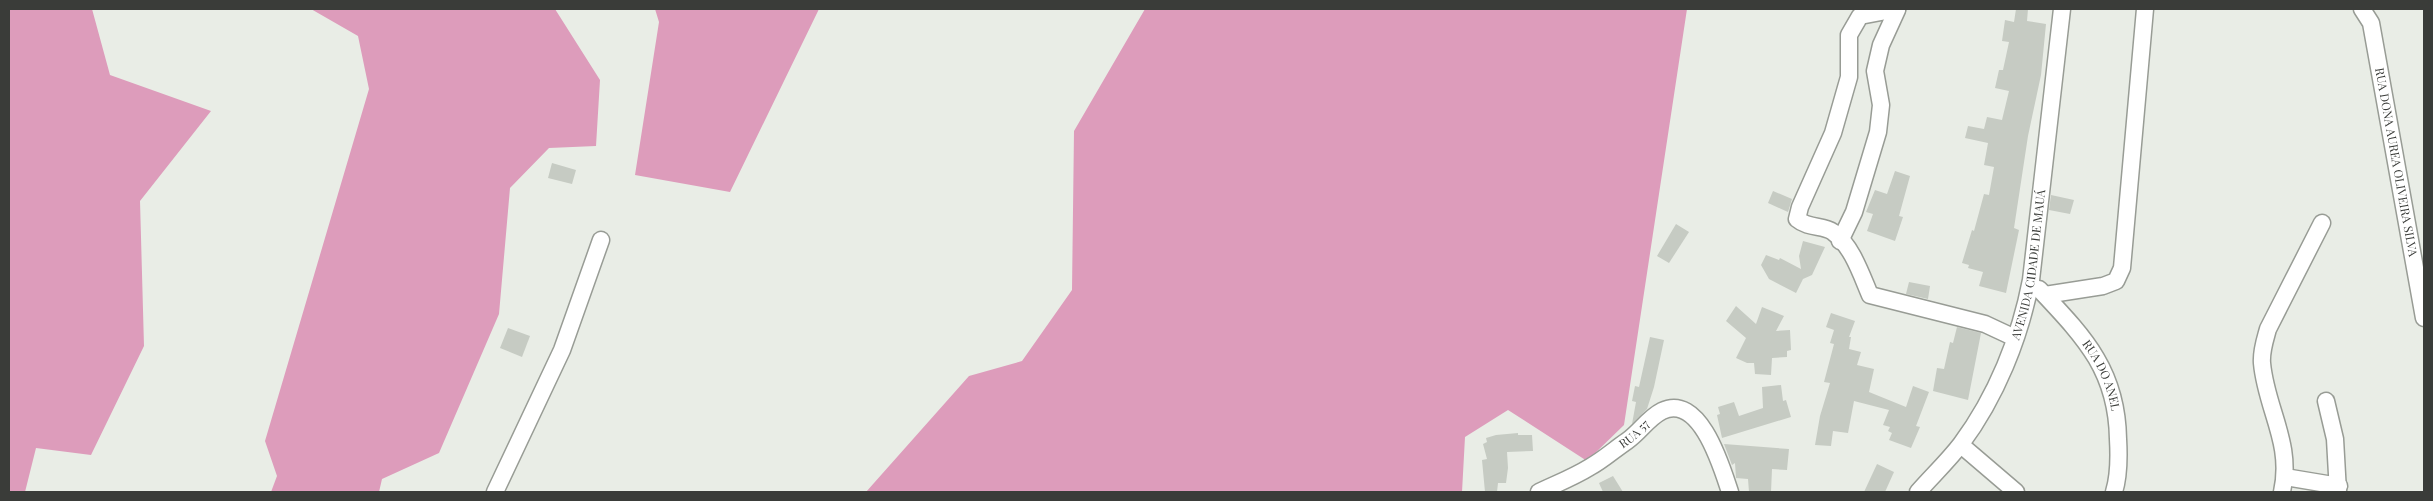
<svg xmlns="http://www.w3.org/2000/svg" width="2433" height="501" font-family="'Playfair Display',serif">
<style>
.forest{fill:#dd9cbb}
.building{fill:#c6cbc3}
.lines{fill:none;stroke-linecap:round;stroke-linejoin:round}
.minor-casing{stroke:#989c95;stroke-width:19}
.minor{stroke:#fff;stroke-width:16}
.labels{text-anchor:middle;stroke-width:4.5;stroke-linejoin:round;paint-order:stroke}
.street-label{font-size:12px;fill:#3a3c39;stroke:#fff}
</style>
<rect width="100%" height="100%" fill="#e9ede6"/>
<g class="forest">
<polygon points="9,9 92,9 110,75 211,111 140,201 144,346 91,455 36,448 25,492 9,492"/>
<polygon points="311,9 555,9 600,80 596,146 549,148 510,188 499,314 439,453 382,479 379,492 271,492 277,476 265,441 369,89 358,36"/>
<polygon points="655,9 819,9 730,192 635,175 659,22"/>
<polygon points="1145,9 1687,9 1624,425 1587,461 1508,410 1465,437 1462,492 866,492 969,376 1022,361 1072,290 1074,131"/>
</g>
<g class="building">
<polygon points="2016,9 2028,9 2027,21 2046,24 2041,75 2028,136 2014,228 2019,230 2006,293 1979,286 1983,272 1968,268 1969,265 1962,263 1972,230 1974,231 1984,194 1989,195 1994,167 1984,165 1988,143 1965,138 1968,126 1984,129 1987,117 2002,120 2009,91 1995,88 1999,70 2003,70 2009,42 2002,41 2005,20 2014,22"/>
<polygon points="552,163 576,170 572,184 548,178"/>
<polygon points="1895,171 1910,176 1899,216 1903,217 1895,241 1867,231 1873,214 1866,212 1875,190 1887,194"/>
<polygon points="1773,191 1792,199 1788,212 1768,203"/>
<polygon points="2051,195 2074,200 2070,214 2049,210"/>
<polygon points="1676,224 1689,232 1669,263 1657,256"/>
<polygon points="1803,241 1825,247 1812,275 1803,279 1796,293 1769,279 1761,265 1766,255 1779,260 1780,258 1801,269 1799,256"/>
<polygon points="1909,282 1930,286 1928,299 1906,294"/>
<polygon points="1736,306 1756,324 1762,307 1784,316 1776,331 1790,330 1791,350 1787,351 1787,357 1772,358 1771,375 1755,374 1754,363 1747,363 1736,358 1746,338 1726,321"/>
<polygon points="1831,313 1855,321 1849,337 1851,337 1849,349 1861,352 1857,365 1874,369 1869,392 1906,407 1913,386 1929,392 1916,426 1920,427 1911,448 1889,440 1892,433 1888,431 1890,427 1883,425 1889,410 1854,401 1848,433 1833,431 1831,446 1815,445 1820,416 1830,383 1824,382 1834,344 1830,343 1834,330 1826,327"/>
<polygon points="1957,327 1981,333 1968,400 1933,391 1937,368 1944,369 1950,342 1953,343"/>
<polygon points="508,328 530,336 522,357 500,348"/>
<polygon points="1650,337 1664,340 1654,387 1647,409 1632,424 1636,402 1632,401 1635,386 1639,387"/>
<polygon points="1781,385 1783,401 1786,400 1791,417 1722,438 1717,415 1720,414 1718,407 1734,402 1739,416 1763,408 1762,387"/>
<polygon points="1518,433 1518,435 1532,435 1533,451 1507,452 1508,468 1506,483 1498,483 1497,492 1485,492 1482,460 1487,459 1483,444 1487,442 1486,438 1496,435"/>
<polygon points="1724,444 1789,449 1787,470 1772,469 1771,492 1749,492 1748,479 1736,478 1735,463 1732,465"/>
<polygon points="1877,464 1894,472 1885,492 1864,492"/>
<polygon points="1613,476 1623,492 1603,492 1599,483"/>
</g>
<g class="lines">
<defs>
<g id="minor">
<path d="M 1897,9 L 1860,16 L 1849,35 L 1849,77 L 1833,133 L 1800,207 L 1797,219 C 1809,229 1823,225 1833,232 C 1852,246 1861,274 1870,295 L 1985,324 L 2015,338"/>
<path id="s1" d="M 2362,9 L 2371,23 L 2424,318"/>
<polyline points="1840,241 1854,212 1878,132 1881,105 1875,71 1881,45 1897,10"/>
<path id="s2" d="M 2039,289 C 2084,337 2117,370 2118,439 C 2119,456 2119,476 2114,492"/>
<polyline points="2045,295 2103,286 2116,281 2122,268 2145,9"/>
<polyline points="2326,401 2335,439 2338,492"/>
<polyline points="1961,445 2016,492"/>
<polyline points="2285,477 2339,486"/>
<polyline points="495,492 562,350 601,240"/>
<path id="s3" d="M 1539,492 C 1556,484 1574,477 1590,467 C 1603,460 1615,449 1627,441 C 1640,432 1648,418 1662,411 C 1700,392 1722,468 1730,492"/>
<path id="s4" d="M 1918,492 C 1932,476 1948,461 1961,444 C 1996,397 2020,338 2031,280 L 2062,9"/>
<path d="M 2282,492 C 2293,443 2266,409 2262,363 C 2261,351 2265,340 2268,329 L 2322,223"/>
</g>
</defs>
<use href="#minor" class="minor-casing"/>
<use href="#minor" class="minor"/>
</g>
<g class="labels">
<g class="street-label">
<text dy="4" stroke="none"><textPath href="#s1" startOffset="158">RUA DONA AUREA OLIVEIRA SILVA</textPath></text>
<text dy="4" stroke="none"><textPath href="#s4" startOffset="259">AVENIDA CIDADE DE MAUÁ</textPath></text>
<text dy="4" stroke="none"><textPath href="#s2" startOffset="108">RUA DO ANEL</textPath></text>
<text dy="4" stroke="none"><textPath href="#s3" startOffset="112">RUA 57</textPath></text>
</g>
</g>
<rect width="2433" height="501" fill="none" stroke="#3a3c39" stroke-width="20"/>
</svg>
